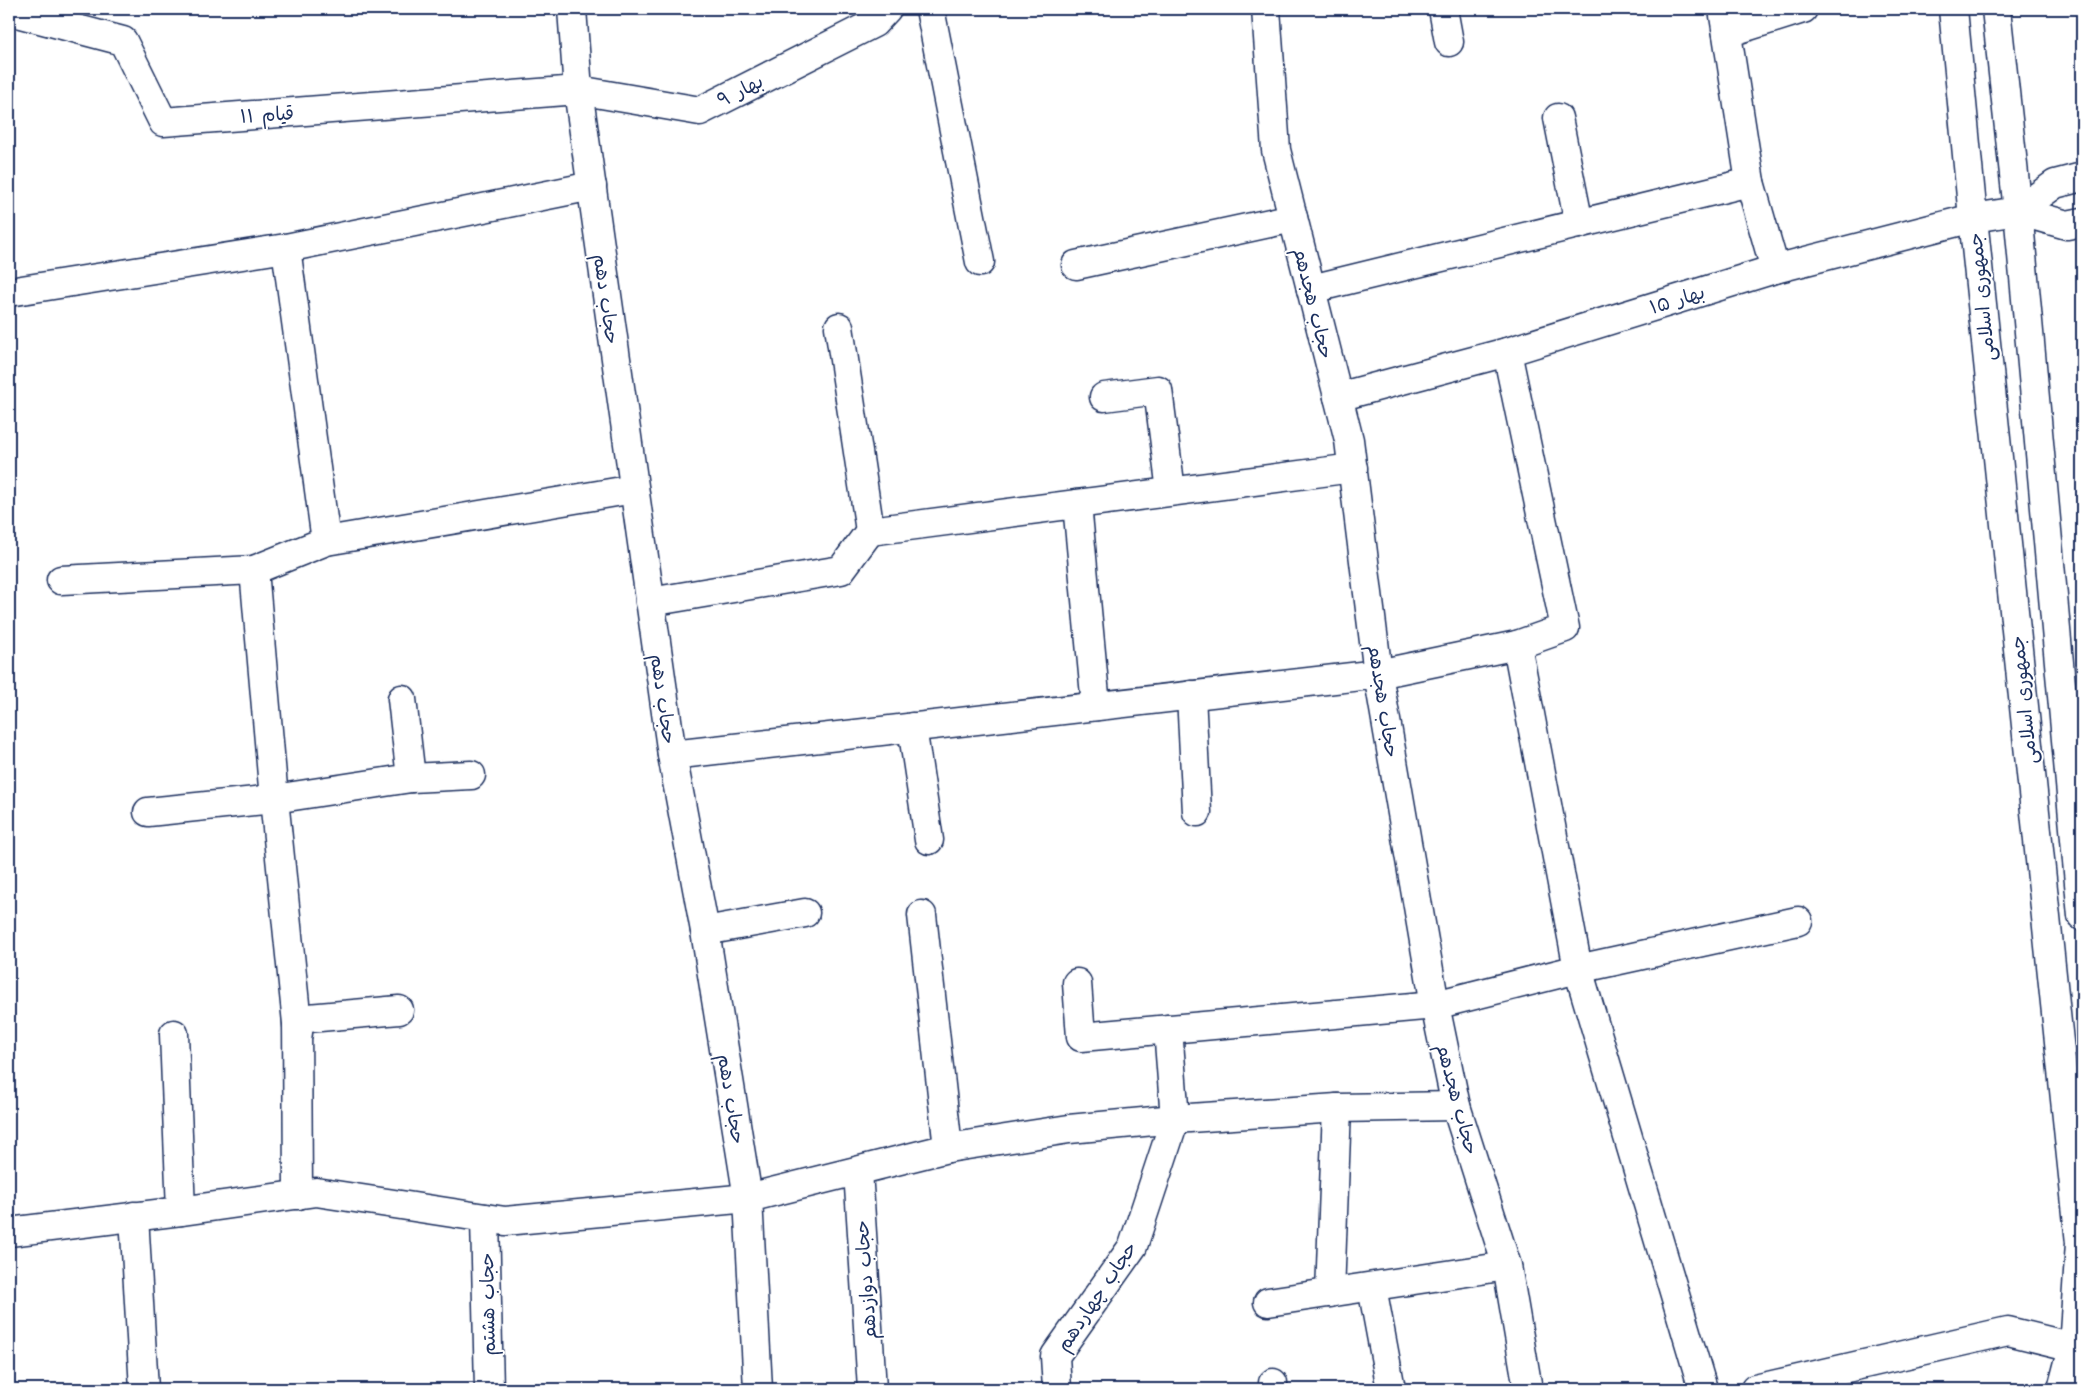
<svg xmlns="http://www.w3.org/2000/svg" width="2091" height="1398" font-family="'Architects Daughter','Playpen Sans Arabic',sans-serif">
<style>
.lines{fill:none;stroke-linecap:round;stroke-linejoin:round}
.street-casing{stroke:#1b2f5e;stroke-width:31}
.secondary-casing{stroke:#1b2f5e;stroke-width:31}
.street{stroke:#fff;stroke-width:28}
.secondary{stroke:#fff;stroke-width:28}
.labels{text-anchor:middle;stroke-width:4;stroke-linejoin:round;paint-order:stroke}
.street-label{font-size:19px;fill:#1b2f5e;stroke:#fff}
</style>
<rect width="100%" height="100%" fill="#fff"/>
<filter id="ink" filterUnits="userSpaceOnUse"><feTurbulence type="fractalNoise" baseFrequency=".02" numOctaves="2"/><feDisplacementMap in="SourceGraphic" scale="10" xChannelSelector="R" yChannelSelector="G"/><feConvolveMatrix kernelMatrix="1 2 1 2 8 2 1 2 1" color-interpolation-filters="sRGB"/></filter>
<g filter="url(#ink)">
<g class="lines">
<defs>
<g id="street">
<polyline points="572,9 578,90 672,755 705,931 748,1198 758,1389"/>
<polyline points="930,9 980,262"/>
<polyline points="1266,9 1276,150 1349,440 1378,674 1435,1005 1456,1106 1507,1266 1528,1389"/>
<polyline points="1443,9 1449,42"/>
<polyline points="1723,9 1750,182 1775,269"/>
<polyline points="9,11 123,41 163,122 578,90 700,111 874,23 887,9"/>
<polyline points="1727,33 1803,9"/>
<polyline points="1558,118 1579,224"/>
<polyline points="2018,211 2055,184 2082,177"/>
<polyline points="286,248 326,541"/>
<polyline points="1076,265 1293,218"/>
<polyline points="1311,289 1750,182"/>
<polyline points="9,292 286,248 592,186"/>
<polyline points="839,327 870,531 1353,468"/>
<polyline points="1507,352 1565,628 1517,645 1578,969 1703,1389"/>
<polyline points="1104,397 1158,390 1171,491"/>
<polyline points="1338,397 1507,352 1775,269 1973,218 2018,211 2067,225 2082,222"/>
<polyline points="1077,504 1096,706"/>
<polyline points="254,570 274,799 298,1033"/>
<polyline points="61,580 254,570 326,541 634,489"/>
<polyline points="650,602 841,570 870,531"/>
<polyline points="1191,695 1197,812"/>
<polyline points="402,699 411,778"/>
<polyline points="912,727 929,840"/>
<polyline points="672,755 1378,674 1517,645"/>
<polyline points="148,812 274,799 411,778 471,775"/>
<polyline points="922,915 948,1148"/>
<polyline points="705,931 805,913"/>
<polyline points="1077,983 1081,1037 1435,1005 1578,969 1798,921"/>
<polyline points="174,1034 181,1211"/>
<polyline points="858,1171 872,1389"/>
<polyline points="298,1195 297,1019 399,1010"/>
<polyline points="134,1216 144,1389"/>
<polyline points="485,1218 489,1389"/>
<polyline points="9,1232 181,1211 316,1192 505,1221 748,1198 948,1148 1069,1129 1175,1119 1337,1108 1456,1106"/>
<polyline points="1372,1287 1391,1389"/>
<polyline points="1330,1293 1337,1108"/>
<polyline points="1268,1302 1507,1266"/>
<polyline points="1273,1383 1273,1389"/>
<polyline points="1057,1389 1055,1356 1133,1246 1175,1119 1168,1029"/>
<polyline points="1755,1389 2008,1331 2073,1347"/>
</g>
<g id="secondary">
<polyline points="1953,9 1973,218 2080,1243 2073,1347 2062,1389"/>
<polyline points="1996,9 2018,211 2082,916"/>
</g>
</defs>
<use href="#street" class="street-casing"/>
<use href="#secondary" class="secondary-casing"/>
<use href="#street" class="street"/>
<use href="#secondary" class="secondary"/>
</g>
</g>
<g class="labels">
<g class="street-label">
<text transform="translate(740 90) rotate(-27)" y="7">بهار ۹</text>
<text transform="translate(267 114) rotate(-4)" y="7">قیام ۱۱</text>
<text transform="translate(1981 297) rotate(-96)" y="7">جمهوری اسلامی</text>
<text transform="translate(607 299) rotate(82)" y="7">حجاب دهم</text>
<text transform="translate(1677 299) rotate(-17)" y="7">بهار ۱۵</text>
<text transform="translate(1314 303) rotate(76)" y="7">حجاب هجدهم</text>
<text transform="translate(664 699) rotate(82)" y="7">حجاب دهم</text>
<text transform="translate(2023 700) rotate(-96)" y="7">جمهوری اسلامی</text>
<text transform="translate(1384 701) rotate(81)" y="7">حجاب هجدهم</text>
<text transform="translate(732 1099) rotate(81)" y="7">حجاب دهم</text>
<text transform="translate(1458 1099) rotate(75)" y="7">حجاب هجدهم</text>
<text transform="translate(865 1280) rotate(-94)" y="7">حجاب دوازدهم</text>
<text transform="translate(1096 1296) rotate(-56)" y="7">حجاب چهاردهم</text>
<text transform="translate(487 1304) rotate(-91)" y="7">حجاب هشتم</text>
</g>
</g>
<rect width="2091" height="1398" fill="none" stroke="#fff" stroke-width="30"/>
<rect x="15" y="15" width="2061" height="1368" fill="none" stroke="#1b2f5e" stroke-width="2" filter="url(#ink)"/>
</svg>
